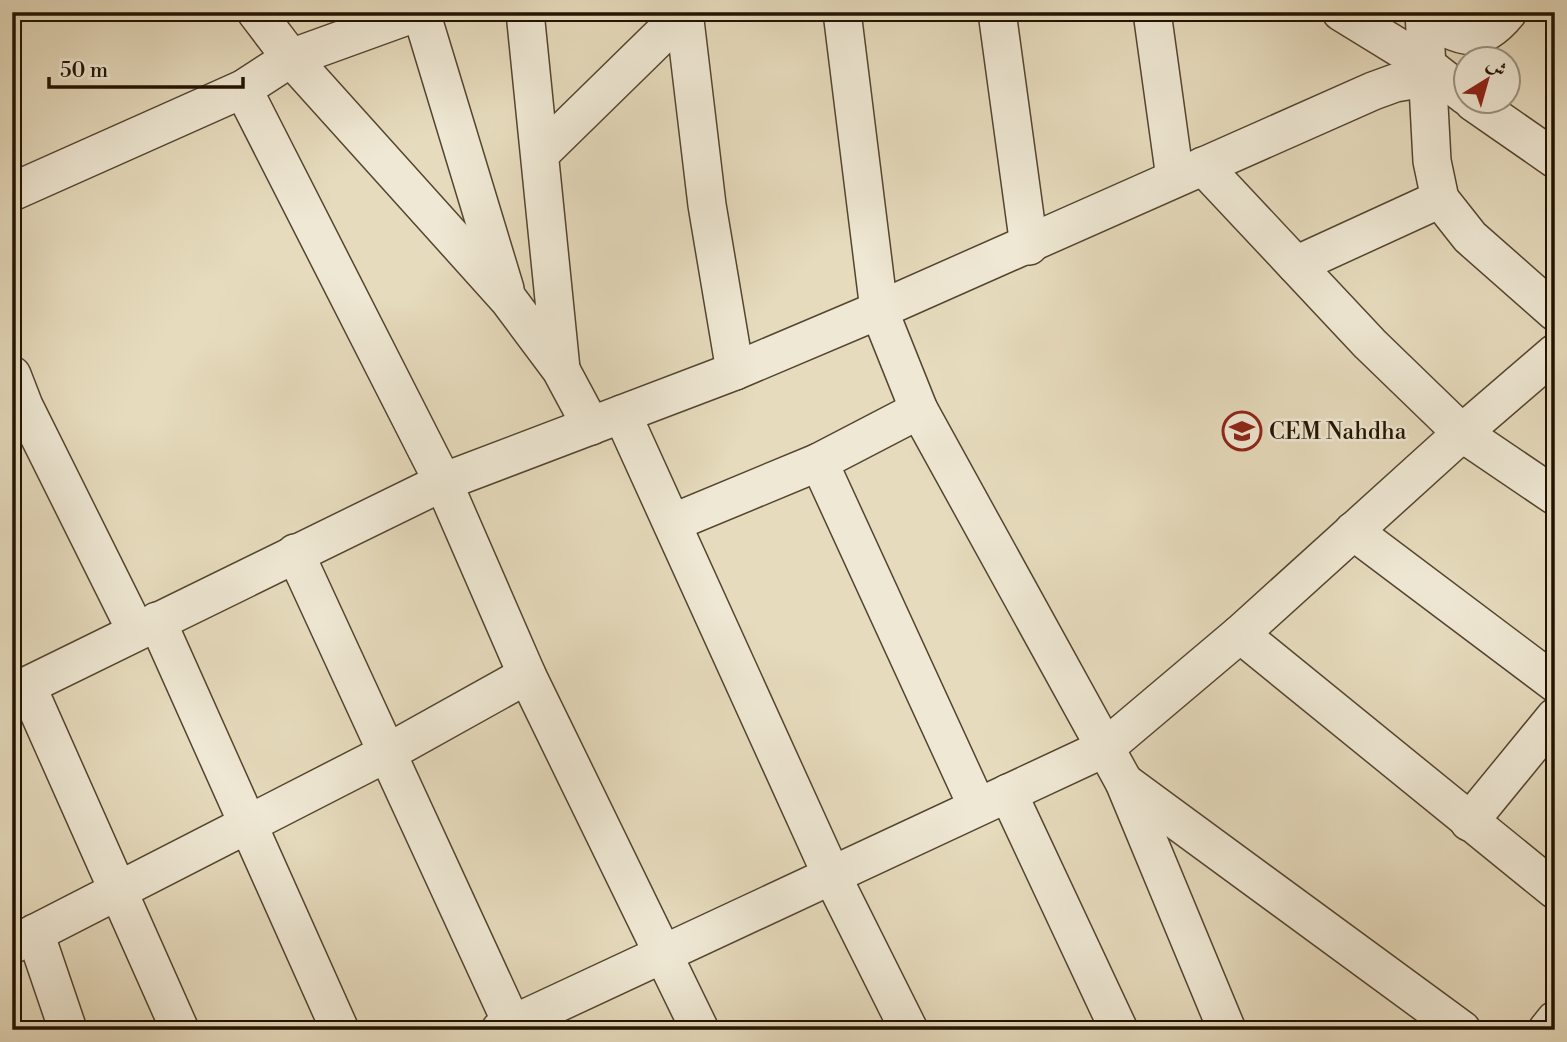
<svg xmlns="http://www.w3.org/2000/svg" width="1567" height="1042" font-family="'Libre Bodoni',Amiri,serif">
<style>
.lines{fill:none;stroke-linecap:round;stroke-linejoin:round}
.minor-casing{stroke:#544530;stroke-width:40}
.minor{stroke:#efe8d4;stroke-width:37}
.labels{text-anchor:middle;stroke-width:5;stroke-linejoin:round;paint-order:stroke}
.poi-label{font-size:23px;fill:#231301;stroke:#efe8d4;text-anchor:start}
</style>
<rect width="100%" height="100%" fill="#e6dbbd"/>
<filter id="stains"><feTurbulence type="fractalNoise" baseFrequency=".00286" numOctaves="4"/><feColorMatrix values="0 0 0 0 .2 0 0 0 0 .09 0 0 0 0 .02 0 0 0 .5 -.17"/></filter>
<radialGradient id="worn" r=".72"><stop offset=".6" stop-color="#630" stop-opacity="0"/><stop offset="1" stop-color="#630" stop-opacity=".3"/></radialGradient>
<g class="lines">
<defs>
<g id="minor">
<polyline points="256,12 291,58 508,299 561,370 591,426"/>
<polyline points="421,12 505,289"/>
<polyline points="525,12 561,369"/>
<polyline points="684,12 707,205 735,371"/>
<polyline points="842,12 879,310 919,410 1124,782 1227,1030"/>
<polyline points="997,12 1029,246"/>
<polyline points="1152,12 1175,178"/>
<polyline points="1341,12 1424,63 1466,96"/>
<polyline points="1424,12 1432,161 1440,199 1470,237 1555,312"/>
<path d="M 1424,17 C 1461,35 1477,50 1508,12"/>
<polyline points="243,89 443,482 527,675 700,1030"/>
<polyline points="1473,102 1555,159"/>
<polyline points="541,153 684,13"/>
<polyline points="1203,166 1370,344 1462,433 1555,496"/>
<polyline points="12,192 243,89 291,58 418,12"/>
<polyline points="1296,265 1440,199"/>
<polyline points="12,375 24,406 136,631"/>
<polyline points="622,414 831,874 909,1030"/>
<polyline points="819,462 977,806"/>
<polyline points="672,523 819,462 919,410"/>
<polyline points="1353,531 1555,683"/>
<polyline points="295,553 512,1024"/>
<polyline points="157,621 340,1030"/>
<polyline points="1240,634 1555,890"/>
<polyline points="27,686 180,1030"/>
<polyline points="12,693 443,482 735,371 879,310 1373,91 1395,83 1425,78"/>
<polyline points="1124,782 1462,1030"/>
<polyline points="1008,793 1119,1030"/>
<polyline points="1469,822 1555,717"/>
<polyline points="35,933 68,1030"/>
<polyline points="12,945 387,753 527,675"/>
<polyline points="500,1030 1105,748 1240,634 1462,433 1555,353"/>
<polyline points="1547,1030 1555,1020"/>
</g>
</defs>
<use href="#minor" class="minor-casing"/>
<use href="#minor" class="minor"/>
</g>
<defs>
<symbol id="school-ring" viewBox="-11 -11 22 22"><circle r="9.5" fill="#efe8d4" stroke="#8f2418" stroke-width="1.5"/><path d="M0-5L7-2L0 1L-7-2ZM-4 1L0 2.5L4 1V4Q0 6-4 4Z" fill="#8f2418"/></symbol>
</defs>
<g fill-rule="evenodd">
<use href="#school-ring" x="1220" y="409" width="44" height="44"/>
</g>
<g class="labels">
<g class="poi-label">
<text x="1269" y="439">CEM Nahdha</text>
</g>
</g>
<rect width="1567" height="1042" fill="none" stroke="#e6dbbd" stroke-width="42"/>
<rect x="14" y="14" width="1539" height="1014" fill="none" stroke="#231301" stroke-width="3.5"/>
<rect x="21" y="21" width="1525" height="1000" fill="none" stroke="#231301" stroke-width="2"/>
<g transform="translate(1487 80) rotate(37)"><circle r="33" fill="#efe8d4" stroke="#9d9380" stroke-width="2"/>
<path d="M0-5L12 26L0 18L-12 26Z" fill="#8f2418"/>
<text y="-10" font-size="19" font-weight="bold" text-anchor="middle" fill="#231301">ش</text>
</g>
<path d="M49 77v10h194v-10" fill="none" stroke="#231301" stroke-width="3.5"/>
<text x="60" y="77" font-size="21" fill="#231301" stroke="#efe8d4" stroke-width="5" paint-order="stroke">50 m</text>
<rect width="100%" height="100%" filter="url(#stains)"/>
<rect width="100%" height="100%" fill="url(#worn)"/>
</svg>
